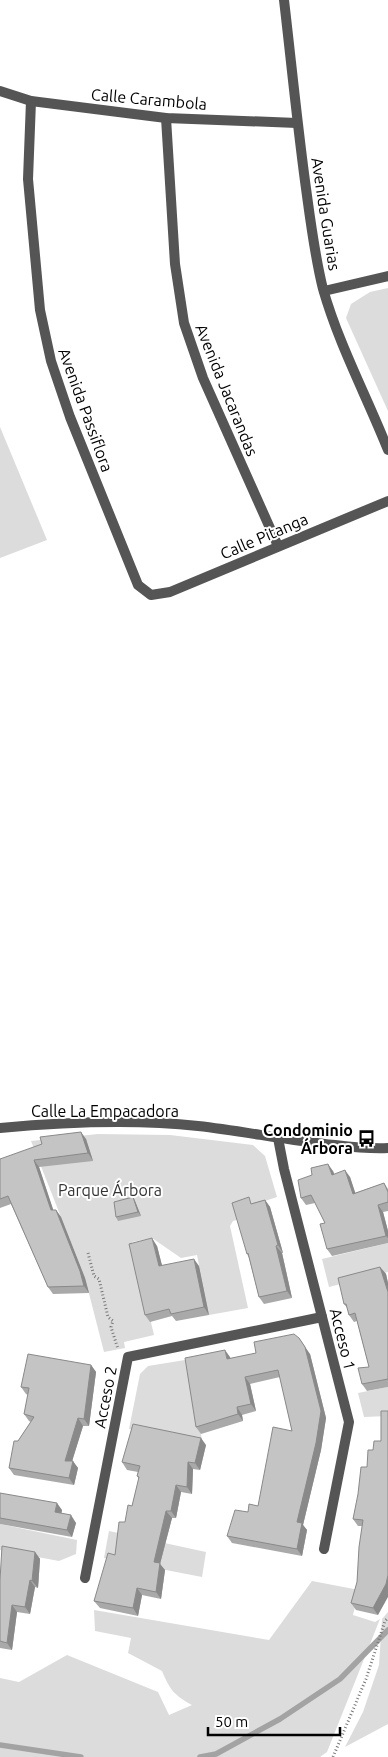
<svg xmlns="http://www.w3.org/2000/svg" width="388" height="1757" font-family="Ubuntu,sans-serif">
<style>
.green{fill:#dcdcdc}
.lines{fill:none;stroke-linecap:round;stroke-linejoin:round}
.stream{stroke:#a3a3a3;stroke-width:5.5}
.path{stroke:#777;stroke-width:3;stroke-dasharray:1 2.5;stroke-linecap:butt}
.minor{stroke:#555;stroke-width:10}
.wall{fill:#a9a9a9}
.shaded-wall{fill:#898989}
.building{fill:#c4c4c4;stroke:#898989}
.labels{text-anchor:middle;stroke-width:4;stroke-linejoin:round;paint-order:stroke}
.street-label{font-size:16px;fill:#000;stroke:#fff}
.poi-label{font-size:16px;font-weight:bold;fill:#000;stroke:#fff;text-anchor:end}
.park-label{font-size:16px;fill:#333;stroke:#fff}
</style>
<rect width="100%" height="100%" fill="#fff"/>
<g class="green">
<polygon points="388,288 388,411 346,318 351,304 370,292"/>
<polygon points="0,427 47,540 0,558"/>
<polygon points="98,1134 170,1135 253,1145 265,1156 277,1197 237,1210 240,1219 233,1221 230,1226 248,1308 209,1315 197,1255 181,1258 152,1238 132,1242 154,1335 124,1342 125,1348 104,1352 85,1278 31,1141"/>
<polygon points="388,1243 388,1272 329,1287 322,1259"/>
<polygon points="185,1360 203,1444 129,1429 140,1374 148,1366"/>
<polygon points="388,1387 388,1416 364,1417 358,1393"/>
<polygon points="0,1524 77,1540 76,1554 59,1561 0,1550"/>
<polygon points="109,1531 206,1552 202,1577 104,1558"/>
<path d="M 312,1581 L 359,1590 L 353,1615 L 375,1622 L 380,1619 L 327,1752 L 320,1757 L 0,1757 L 0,1678 L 19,1682 L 67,1655 L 158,1692 L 169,1715 L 192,1705 C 174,1695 170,1690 162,1671 L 128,1653 L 131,1638 L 95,1631 L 94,1610 L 269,1640 Z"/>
<polygon points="388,1612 388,1724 345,1747 363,1712 379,1665 382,1619"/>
</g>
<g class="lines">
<g class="stream">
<polyline points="0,1745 81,1757"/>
<polyline points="200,1757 216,1754 280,1719 340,1679 388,1630"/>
</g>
<g class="path">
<polyline points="88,1253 94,1276 99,1279 108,1317 113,1321 111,1327 118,1349"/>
<polyline points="333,1757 366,1679 385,1621 388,1618"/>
</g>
<g class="minor">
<path d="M 284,0 C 291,60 297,121 305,181 C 310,217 314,253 323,289 C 339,345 367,397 388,450"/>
<polyline points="0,91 31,101 166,118 297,123"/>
<polyline points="31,101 28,179 40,310 51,361 70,417 138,585 151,595 170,592 388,501"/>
<polyline points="166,118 175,264 184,323 203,378 278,546"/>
<polyline points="324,291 388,276"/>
<path d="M 0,1128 C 66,1122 133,1119 198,1126 C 244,1131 289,1141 335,1145 C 352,1147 370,1149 388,1148"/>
<polyline points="278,1138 284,1169 349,1422 324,1549"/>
<polyline points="85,1578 128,1357 322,1317"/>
</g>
</g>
<g class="wall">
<polygon points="86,1139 93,1161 39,1167 53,1210 56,1210 61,1217 85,1278 89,1293 53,1294 48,1287 11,1204 0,1208 0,1159"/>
<polygon points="333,1171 334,1174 350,1177 355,1193 384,1183 388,1189 388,1211 383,1212 388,1231 388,1243 332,1256 327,1249 325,1223 315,1203 306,1205 301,1198"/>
<polygon points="133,1197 135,1201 141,1216 118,1221 116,1217"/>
<polygon points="265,1200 270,1207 283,1253 282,1253 292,1298 264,1304 259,1297 249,1258 247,1254 253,1203"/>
<polygon points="157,1246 162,1266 199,1266 209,1315 176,1321 172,1316 150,1322 145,1315"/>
<polygon points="380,1267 386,1274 388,1283 388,1387 367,1391 362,1384 369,1367 357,1321 354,1322 349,1315 348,1309 344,1304"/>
<polygon points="310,1354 326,1418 321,1450 303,1525 307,1530 302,1556 232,1543 227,1536 248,1512 258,1506 292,1431 280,1377 250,1384 256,1411 242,1415 243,1421 201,1434 196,1427 230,1357 230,1358"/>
<polygon points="91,1365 96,1372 89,1426 83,1426 72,1461 78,1468 74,1485 14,1475 9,1468 18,1441 31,1422 29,1421 24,1414 28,1395 26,1394 21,1387"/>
<polygon points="388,1411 378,1615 356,1610 351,1603 357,1582 362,1526 358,1526 353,1519 367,1467 373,1450 381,1441"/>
<polygon points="206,1445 200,1470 193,1469 192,1494 181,1492 176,1518 172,1518 160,1564 165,1570 161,1599 142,1595 138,1616 100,1608 94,1601 115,1555 125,1522 132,1506 139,1479 137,1476 138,1472 127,1470 122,1462"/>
<polygon points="0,1493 62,1510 61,1514 76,1523 72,1537 0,1524"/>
<polygon points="35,1552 40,1559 38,1588 35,1587 30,1614 17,1612 12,1650 0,1648 0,1580"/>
</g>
<g class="shaded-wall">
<polygon points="81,1132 86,1139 93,1161 88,1153"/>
<polygon points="34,1160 39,1167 56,1218 51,1210"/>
<polygon points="328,1164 333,1171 337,1182 332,1175"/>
<polygon points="345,1170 350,1177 358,1201 353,1194"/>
<polygon points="133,1197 135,1201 141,1216 138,1212"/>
<polygon points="265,1200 270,1207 283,1253 278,1245"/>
<polygon points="378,1205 383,1212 388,1231 388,1238 386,1236"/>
<polygon points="56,1210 61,1217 85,1278 89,1293 84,1286"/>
<polygon points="152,1238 157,1246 164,1273 159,1266"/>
<polygon points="276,1246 282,1253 292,1298 287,1291"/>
<polygon points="194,1259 199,1266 209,1315 204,1307"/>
<polygon points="380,1267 386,1274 388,1283 388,1293"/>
<polygon points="299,1338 310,1354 326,1418 321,1450 303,1525 307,1530 302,1556 297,1549"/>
<polygon points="225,1350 230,1357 232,1366 227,1359"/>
<polygon points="91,1365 96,1372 89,1426 84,1419"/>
<polygon points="245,1377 250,1384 256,1411 251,1404"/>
<polygon points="237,1407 242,1415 243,1421 238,1414"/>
<polygon points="78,1418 83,1426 70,1468 65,1461"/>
<polygon points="201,1438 206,1445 200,1470 195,1463"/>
<polygon points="73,1461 78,1468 74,1485 69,1478"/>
<polygon points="188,1462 193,1469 192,1494 187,1487"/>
<polygon points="176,1485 181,1492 176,1518 171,1511"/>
<polygon points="57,1503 62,1510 60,1520 55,1512"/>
<polygon points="166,1511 172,1518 160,1564 165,1570 161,1599 156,1592 154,1562"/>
<polygon points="71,1515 76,1523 72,1537 67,1530"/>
<polygon points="35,1552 40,1559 38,1588 32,1581"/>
<polygon points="388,1575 388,1597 378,1615 373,1608"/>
<polygon points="30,1580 35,1587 30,1614 25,1607"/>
<polygon points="137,1588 142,1595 138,1616 133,1608"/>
<polygon points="12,1605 17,1612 12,1650 7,1643"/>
</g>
<g class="building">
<polygon points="81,1132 88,1153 34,1160 51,1210 56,1210 80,1271 84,1286 48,1287 8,1196 0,1199 0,1159 42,1144 40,1137"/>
<polygon points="328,1164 332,1175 345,1170 353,1194 384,1183 388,1192 388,1202 378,1205 386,1236 327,1249 320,1224 325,1223 311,1195 301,1198 298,1180 312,1175 311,1168"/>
<polygon points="133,1197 138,1212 116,1217 114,1202"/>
<polygon points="249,1197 251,1204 265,1200 278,1245 276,1246 287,1291 259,1297 248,1253 247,1254 232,1203"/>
<polygon points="152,1238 159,1266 194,1259 204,1307 171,1314 169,1309 145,1315 129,1244"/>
<polygon points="380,1267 388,1292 388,1379 362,1384 358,1368 369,1367 355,1313 349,1315 346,1304 344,1304 338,1278"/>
<polygon points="294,1334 299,1338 305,1347 321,1411 316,1443 297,1522 302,1523 297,1549 227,1536 235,1510 248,1512 249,1504 258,1506 273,1427 292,1431 278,1370 245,1377 251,1404 237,1407 238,1414 196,1427 185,1358 225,1350 227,1359 256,1353 254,1342"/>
<polygon points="28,1354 91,1365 84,1419 78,1418 65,1461 73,1461 69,1478 9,1468 14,1441 18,1441 34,1417 24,1414 29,1388 21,1387"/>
<polygon points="381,1411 388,1411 388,1575 386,1584 373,1608 351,1603 357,1582 359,1547 363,1520 353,1519 358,1494 361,1467 367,1467 368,1450 373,1450 374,1441 381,1441"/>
<polygon points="133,1424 201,1438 195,1463 188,1462 187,1487 176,1485 171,1511 166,1511 154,1562 160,1563 156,1592 137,1588 133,1608 94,1601 108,1553 115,1555 119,1522 125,1522 128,1505 132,1506 139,1477 137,1476 140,1466 122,1462"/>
<polygon points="0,1493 57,1503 55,1512 71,1515 67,1530 0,1518"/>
<polygon points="2,1546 35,1552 32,1581 30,1580 25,1607 12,1605 7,1643 0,1641 0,1580"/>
</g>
<defs>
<symbol id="bus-bare" viewBox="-9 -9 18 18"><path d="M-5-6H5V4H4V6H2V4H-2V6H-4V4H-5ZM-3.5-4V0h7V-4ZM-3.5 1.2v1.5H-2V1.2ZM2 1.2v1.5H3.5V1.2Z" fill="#000" stroke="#fff" stroke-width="2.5" paint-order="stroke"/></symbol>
</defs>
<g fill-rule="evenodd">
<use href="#bus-bare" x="354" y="1126" width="25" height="25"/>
</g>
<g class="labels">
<g class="street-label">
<text transform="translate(149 99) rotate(5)" y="6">Calle Carambola</text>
<text transform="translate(326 214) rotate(81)" y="6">Avenida Guarias</text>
<text transform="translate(227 390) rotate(68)" y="6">Avenida Jacarandas</text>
<text transform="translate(86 410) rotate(70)" y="6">Avenida Passiflora</text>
<text transform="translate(264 536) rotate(-23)" y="6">Calle Pitanga</text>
<text x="105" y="1117">Calle La Empacadora</text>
<text transform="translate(343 1339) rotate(76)" y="6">Acceso 1</text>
<text transform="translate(105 1397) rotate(-79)" y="6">Acceso 2</text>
</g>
<g class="poi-label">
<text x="353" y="1136">Condominio<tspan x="353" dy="18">Árbora</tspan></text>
</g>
<g class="park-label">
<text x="110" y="1196">Parque Árbora</text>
</g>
</g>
<path d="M208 1727v8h132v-8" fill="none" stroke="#000000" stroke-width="2.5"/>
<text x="215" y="1727" font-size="15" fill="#000000" stroke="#ffffff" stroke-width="4" paint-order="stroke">50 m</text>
</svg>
